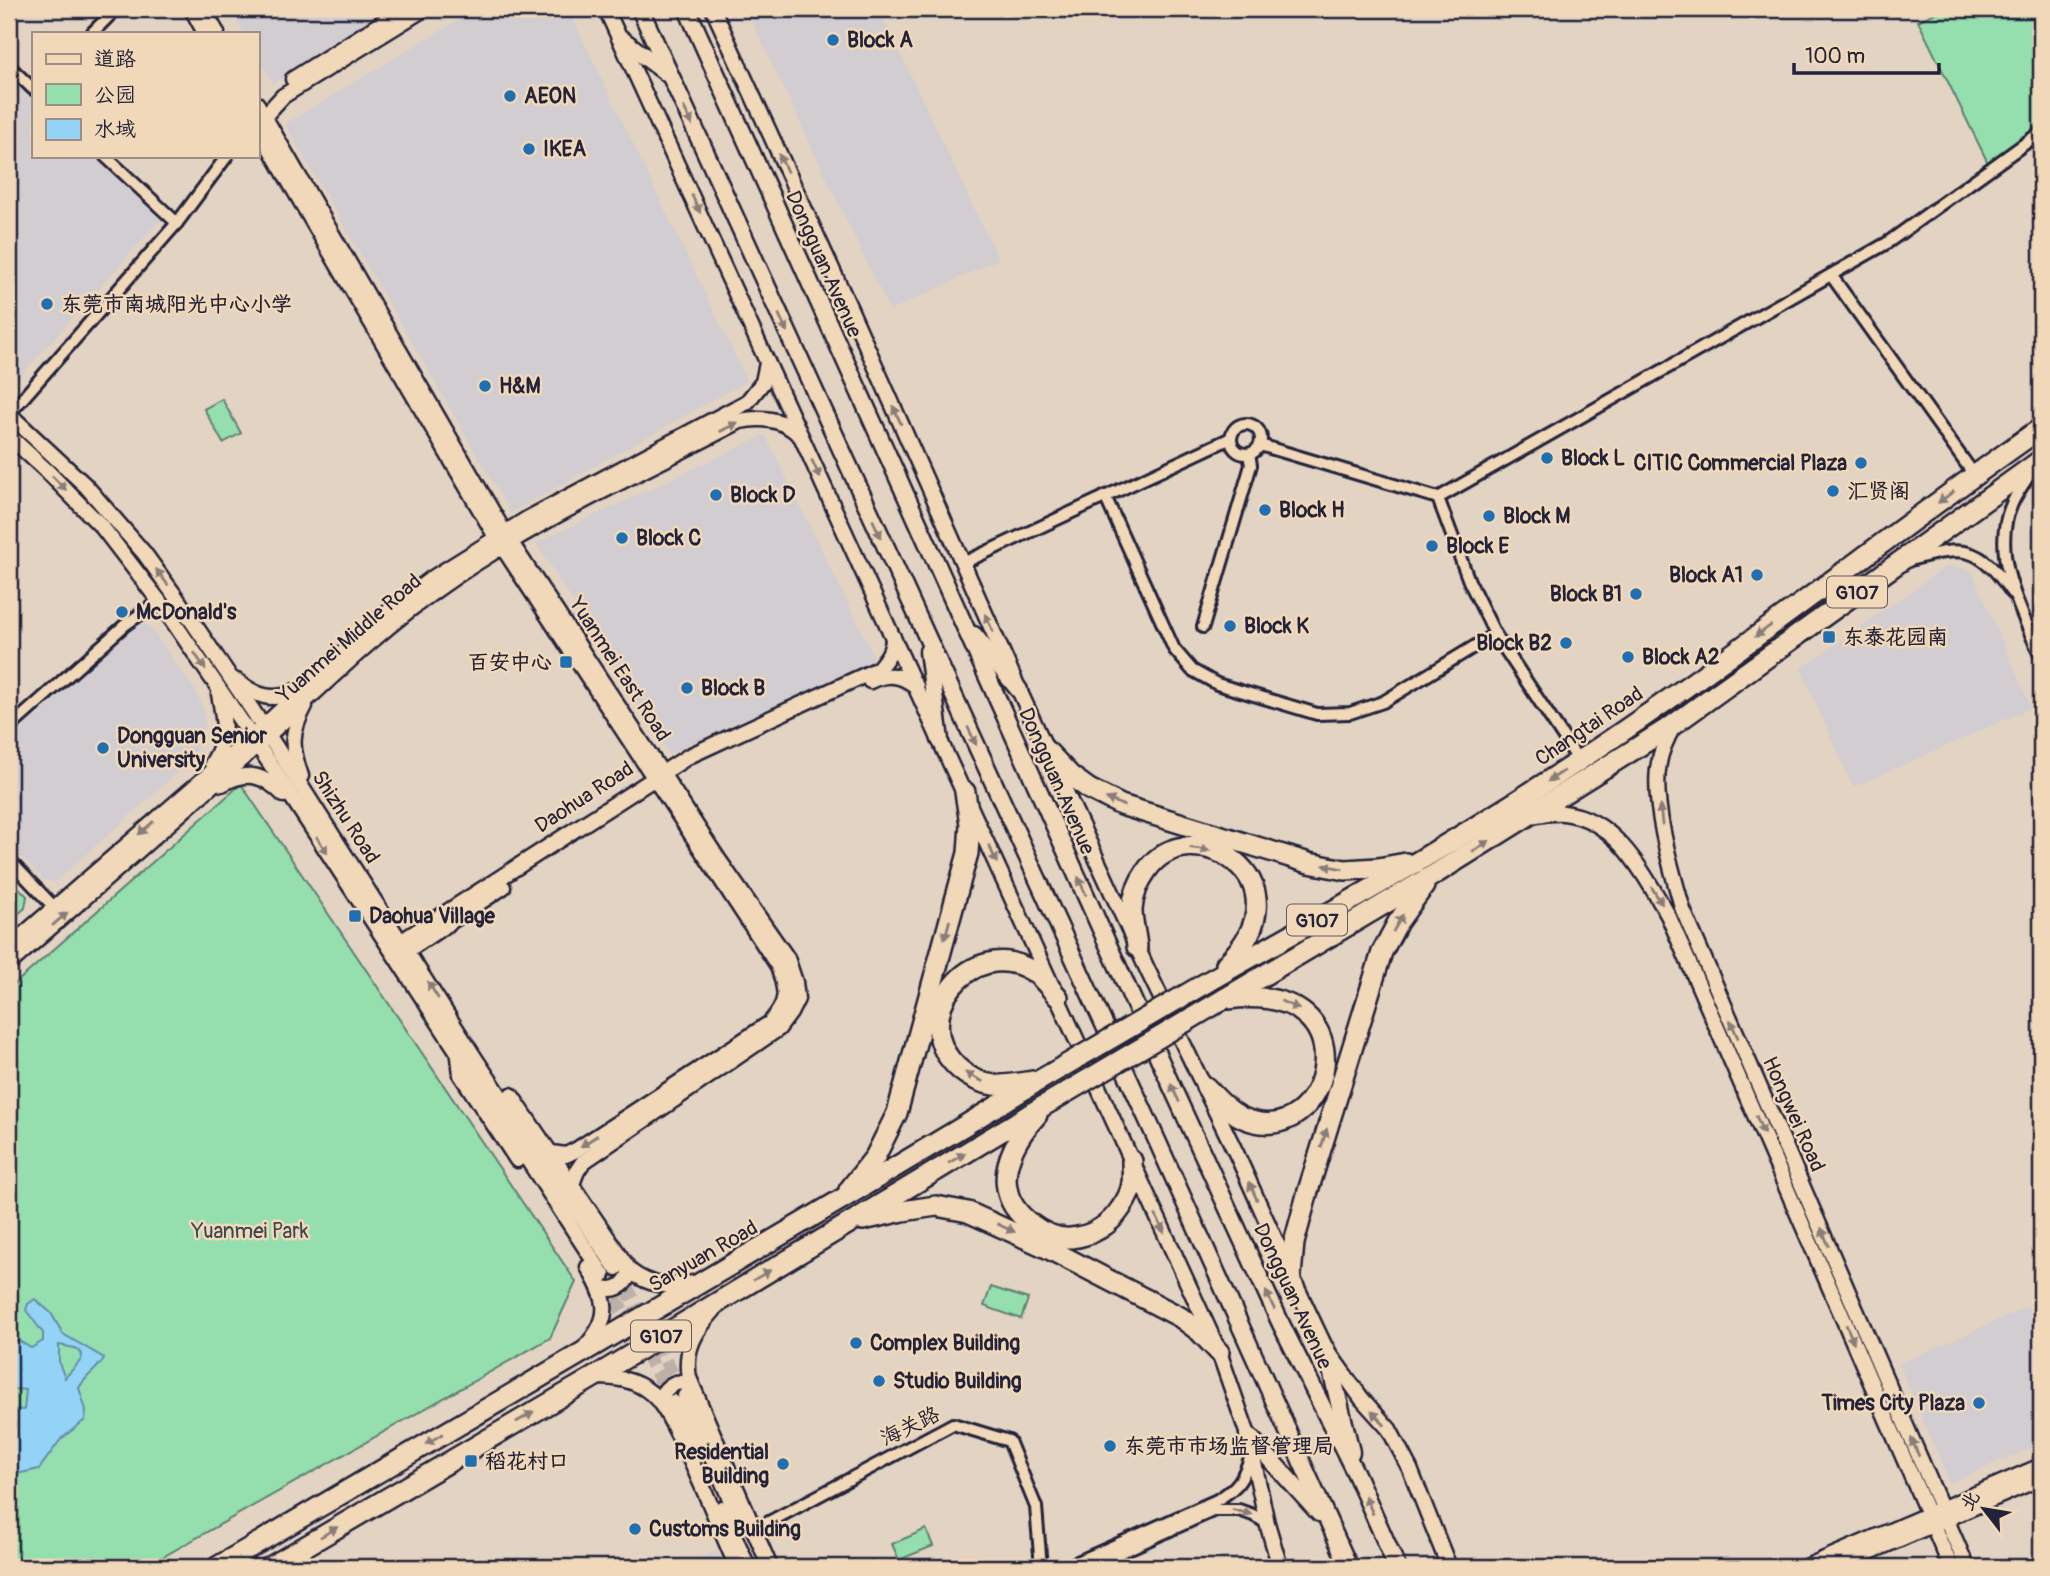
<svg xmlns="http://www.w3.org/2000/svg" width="2050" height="1576" font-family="Pangolin,'LXGW WenKai TC',sans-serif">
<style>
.built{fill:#d2cdd0}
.green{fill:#95dead;stroke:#5c8074;stroke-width:2}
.water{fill:#93d3f5;stroke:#668cab;stroke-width:2;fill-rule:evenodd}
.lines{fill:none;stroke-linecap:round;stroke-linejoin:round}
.secondary-tunnel{stroke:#bcb0a8;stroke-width:14;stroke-dasharray:14 7;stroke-linecap:butt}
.street-casing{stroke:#22223b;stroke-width:16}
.secondary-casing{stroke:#22223b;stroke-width:19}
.primary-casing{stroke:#22223b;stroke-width:21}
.highway-casing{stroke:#22223b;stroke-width:24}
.street{stroke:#f0d8b8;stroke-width:10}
.secondary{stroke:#f0d8b8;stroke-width:14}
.primary{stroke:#f0d8b8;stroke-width:16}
.highway{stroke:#f0d8b8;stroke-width:19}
.highway-bridge-casing{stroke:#22223b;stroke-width:24;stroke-linecap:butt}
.highway-bridge{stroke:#f0d8b8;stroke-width:19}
.oneway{fill:#897d7a}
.poi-dot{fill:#1f6fb2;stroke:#f0d8b8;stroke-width:2.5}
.labels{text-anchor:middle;stroke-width:5;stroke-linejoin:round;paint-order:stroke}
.shield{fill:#f0d8b8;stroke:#605960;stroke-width:2}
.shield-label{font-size:19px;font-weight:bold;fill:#22223b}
.poi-label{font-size:21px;font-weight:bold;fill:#22223b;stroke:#f0d8b8;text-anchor:start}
.street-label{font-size:21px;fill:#22223b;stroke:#f0d8b8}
.park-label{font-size:21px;fill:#394852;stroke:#f0d8b8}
</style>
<rect width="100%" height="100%" fill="#e2d3c3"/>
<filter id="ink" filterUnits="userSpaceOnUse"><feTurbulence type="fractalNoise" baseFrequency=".0143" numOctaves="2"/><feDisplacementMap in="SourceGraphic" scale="14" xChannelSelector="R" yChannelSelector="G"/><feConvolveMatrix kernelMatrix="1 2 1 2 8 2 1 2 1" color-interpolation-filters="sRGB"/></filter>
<g filter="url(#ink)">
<g class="built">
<polygon points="230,9 394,9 273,83 257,56 257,33 244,33"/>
<polygon points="477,9 568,9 747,381 511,513 285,124"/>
<polygon points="746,9 879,9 998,259 890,311"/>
<polygon points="9,75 33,98 33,156 94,156 161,219 9,388"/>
<polygon points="765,435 876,661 669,754 536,543"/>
<polygon points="1947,566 1971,570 2031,708 1853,787 1801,669"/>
<polygon points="140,623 149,626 194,689 204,710 205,723 194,758 55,882 44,880 9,844 9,737"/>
<polygon points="2041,1301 2041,1443 1950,1483 1899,1364"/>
<polygon points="717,1550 724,1567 687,1567"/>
</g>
<g class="green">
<polygon points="1943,9 2041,9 2041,125 1988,163 1918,21"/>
<polygon points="9,205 15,234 9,261"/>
<polygon points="222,399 241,433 223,443 204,409"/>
<polygon points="241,784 576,1282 550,1338 145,1567 9,1567 9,989"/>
<polygon points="9,878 27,896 25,908 9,922"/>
<polygon points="991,1287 1028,1299 1021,1319 984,1306"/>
<polygon points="926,1529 933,1546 899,1560 892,1544"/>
</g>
<path class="water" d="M 35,1299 L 51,1313 L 63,1334 L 104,1358 C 98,1370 86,1375 79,1388 L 86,1410 L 85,1420 L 61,1439 L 39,1469 L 21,1473 L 9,1469 L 9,1409 L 24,1410 L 26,1390 L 13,1389 L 9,1384 L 9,1342 L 19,1341 L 31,1348 L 43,1341 L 43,1333 L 26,1310 L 28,1304 ZM 59,1345 L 75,1348 L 82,1354 L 81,1360 L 65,1378 L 59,1363 Z"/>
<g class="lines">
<g class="secondary-tunnel">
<polyline points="616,1268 682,1392"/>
<polyline points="605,1280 672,1400"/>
</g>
<defs>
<g id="street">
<polyline points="92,33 116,9"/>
<polyline points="9,66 33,89"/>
<polyline points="105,156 177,223"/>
<polyline points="1831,275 1975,476"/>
<polyline points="9,414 177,223 227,156"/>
<circle cx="1246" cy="439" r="15"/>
<polyline points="1260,445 1438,498"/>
<path d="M 2030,473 C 2024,484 2015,495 2011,506 C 1990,555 2022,613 2041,657"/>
<polyline points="1105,496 1174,649 1192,670 1217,684 1317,714 1350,713 1383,702 1495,634"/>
<path d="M 1910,560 C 1963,545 1979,545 2012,593"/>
<polyline points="963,563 1231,438"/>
<polyline points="1203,627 1251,465 1249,454"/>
<polyline points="9,728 125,625 159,601"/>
<polyline points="1579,761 1495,634 1469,581 1438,498 1887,243 2041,132"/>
<polyline points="9,860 54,907"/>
<polyline points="754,1530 953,1424 1009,1441 1036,1507 1041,1567"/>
<path d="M 1066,1567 L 1217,1500 C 1239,1487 1243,1479 1251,1455"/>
<polyline points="1088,1567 1215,1510 1239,1510 1253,1515 1267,1523"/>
</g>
<g id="secondary">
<polyline points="192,9 205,33"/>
<polyline points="203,9 217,33"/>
<polyline points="606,9 1219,1352 1248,1435 1267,1523 1280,1567"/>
<polyline points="713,9 847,302 1019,690 1148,971 1237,1155 1291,1275 1326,1349 1362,1399 1389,1429 1410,1469 1449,1567"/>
<polyline points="293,79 404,9"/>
<polyline points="257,104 504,532 718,859 787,958 795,982 797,999 790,1013 778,1029 583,1162 577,1171 572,1184"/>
<polyline points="259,122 283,96 424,9"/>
<path d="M 257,126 L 496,537 L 778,966 C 787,993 789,1001 770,1023 L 576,1150 L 566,1155 L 551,1153"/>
<polyline points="9,414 86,486 144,553 173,593 253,711 478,1063 616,1268"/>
<polyline points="9,436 49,473 102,527 159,601 269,762 603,1275"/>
<path d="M 237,681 C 256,696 273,703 295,691"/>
<path d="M 870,681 C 888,673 900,674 916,686"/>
<path d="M 1673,727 C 1667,738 1661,750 1659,763 C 1651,801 1672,872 1683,910 L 1967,1567"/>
<path d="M 212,764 C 228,738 225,724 219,694"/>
<path d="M 301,776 C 291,748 290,733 305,706"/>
<path d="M 222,784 C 248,770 263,774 284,795"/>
<path d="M 1532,816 C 1542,814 1553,812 1564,813 C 1617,819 1644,875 1668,915 L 1951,1567"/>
<path d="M 402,941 L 689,756 L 878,669 C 887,658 893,651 893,637"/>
<polyline points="9,947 252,737 386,613 431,579 527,519 747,402 763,382 767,363"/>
<polyline points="408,950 503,887"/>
<path d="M 9,964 C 91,892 174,820 255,747 C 316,693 372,635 439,588 C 533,521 639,474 740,421 C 761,417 782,418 798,434"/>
<polyline points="459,1057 461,1075 517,1160"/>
<path d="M 511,1095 L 630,1271 C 651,1287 668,1287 694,1283"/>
<path d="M 599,1286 C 613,1293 626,1287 630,1271"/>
<path d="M 714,1310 C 695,1331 684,1349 689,1378 L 770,1567"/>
<path d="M 586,1346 C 613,1316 607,1300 588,1267"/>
<path d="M 595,1377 C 616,1377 634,1379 651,1393 C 665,1405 671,1422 680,1438 C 701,1480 718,1524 737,1567"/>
<polyline points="685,1396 741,1524"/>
<polyline points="673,1402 692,1442"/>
<path d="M 663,1406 L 663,1393 C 671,1382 681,1379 692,1387"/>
<polyline points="722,1508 748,1567"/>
<polyline points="1806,1567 2041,1466"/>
<polyline points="1835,1567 2041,1478"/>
</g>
<g id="primary">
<polyline points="640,9 1150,1125 1349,1567"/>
<polyline points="687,9 1172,1087 1281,1324 1356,1474 1397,1567"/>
<polyline points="620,38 668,74"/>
<polyline points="974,635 1019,690"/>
<polyline points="928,651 940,740"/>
<polyline points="1326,1349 1351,1452"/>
<polyline points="1248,1435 1319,1513"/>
</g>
<g id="highway">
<polyline points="1048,752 1071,776 1089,789 1121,805 1309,863 1345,870 1378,868 1406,863"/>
<path d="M 1137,947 C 1136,935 1132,921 1132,910 C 1133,896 1139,881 1147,870 C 1190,808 1313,879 1226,964"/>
<path d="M 1209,981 C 1340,907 1471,834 1595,750 C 1748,648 1891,533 2041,428"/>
<polyline points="1224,999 1435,874 1673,725 2041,460"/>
<path d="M 1032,1081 C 1020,1083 1006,1086 994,1085 C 980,1083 966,1076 956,1066 C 906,1016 972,934 1032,971 C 1042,977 1050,988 1058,997"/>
<path d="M 1206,1087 C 1217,1099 1228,1111 1243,1118 C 1330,1156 1377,980 1228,999"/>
<path d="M 1037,1115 C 1020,1133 1002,1162 1007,1188 C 1011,1215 1045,1240 1071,1238 C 1092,1236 1110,1225 1121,1208 C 1126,1201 1131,1192 1132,1183 C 1133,1176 1132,1168 1132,1161"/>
<polyline points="849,1190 875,1157 897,1113 968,853 970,824 965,792"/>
<polyline points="863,1220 903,1211 936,1206 968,1212 1047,1248 1180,1317 1199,1331 1219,1352"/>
<polyline points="1291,1275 1294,1243 1308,1191 1382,952 1398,922 1424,886"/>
<path d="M 217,1567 C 492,1405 767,1246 1040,1080"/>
<polyline points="270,1567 594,1377 1050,1102"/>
</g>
</defs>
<use href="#street" class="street-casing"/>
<use href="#secondary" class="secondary-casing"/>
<use href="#primary" class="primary-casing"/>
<use href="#highway" class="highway-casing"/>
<use href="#street" class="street"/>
<use href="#secondary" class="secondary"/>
<use href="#primary" class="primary"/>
<use href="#highway" class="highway"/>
<defs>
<g id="highway-bridge">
<polyline points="1040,1080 1209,981"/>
<polyline points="1050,1102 1224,999"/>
</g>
</defs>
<use href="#highway-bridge" class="highway-bridge-casing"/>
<use href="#highway-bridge" class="highway-bridge"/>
</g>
<defs><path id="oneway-solid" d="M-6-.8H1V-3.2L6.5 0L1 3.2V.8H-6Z" transform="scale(1.75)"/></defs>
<g class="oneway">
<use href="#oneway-solid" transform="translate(688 116) rotate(65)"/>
<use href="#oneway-solid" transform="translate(783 163) rotate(-115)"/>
<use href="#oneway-solid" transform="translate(696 204) rotate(65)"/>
<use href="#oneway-solid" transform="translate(783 323) rotate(65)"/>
<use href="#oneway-solid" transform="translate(897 415) rotate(-114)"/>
<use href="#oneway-solid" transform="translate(729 427) rotate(-27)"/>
<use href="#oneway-solid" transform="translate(816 469) rotate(65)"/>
<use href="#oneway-solid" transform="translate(59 483) rotate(45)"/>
<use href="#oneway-solid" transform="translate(1946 497) rotate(144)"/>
<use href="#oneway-solid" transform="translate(877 529) rotate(65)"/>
<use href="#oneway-solid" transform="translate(162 577) rotate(-127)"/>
<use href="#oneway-solid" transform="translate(989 623) rotate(-114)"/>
<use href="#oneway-solid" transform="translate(1763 631) rotate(144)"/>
<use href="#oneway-solid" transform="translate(200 661) rotate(56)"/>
<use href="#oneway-solid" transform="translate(972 736) rotate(65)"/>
<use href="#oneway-solid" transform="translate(1556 776) rotate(147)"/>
<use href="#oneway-solid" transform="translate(1115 802) rotate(-157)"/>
<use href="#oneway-solid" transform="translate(1661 815) rotate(-97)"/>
<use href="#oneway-solid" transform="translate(146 828) rotate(139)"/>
<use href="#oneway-solid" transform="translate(322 845) rotate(57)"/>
<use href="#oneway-solid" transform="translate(1481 846) rotate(-32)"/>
<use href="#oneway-solid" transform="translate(1200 849) rotate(7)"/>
<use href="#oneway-solid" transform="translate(993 854) rotate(65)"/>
<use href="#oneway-solid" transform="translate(1333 867) rotate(-170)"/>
<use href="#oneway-solid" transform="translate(1082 886) rotate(-114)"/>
<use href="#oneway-solid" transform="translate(1657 896) rotate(59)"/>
<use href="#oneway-solid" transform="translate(60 919) rotate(-41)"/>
<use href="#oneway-solid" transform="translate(1398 923) rotate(-60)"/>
<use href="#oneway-solid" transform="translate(947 930) rotate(105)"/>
<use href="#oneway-solid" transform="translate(433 990) rotate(-122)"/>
<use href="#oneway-solid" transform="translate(1290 1005) rotate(24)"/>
<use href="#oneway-solid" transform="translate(1734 1029) rotate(-114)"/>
<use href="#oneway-solid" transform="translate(974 1077) rotate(-153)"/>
<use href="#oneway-solid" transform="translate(1175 1093) rotate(-115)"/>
<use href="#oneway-solid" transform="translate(1760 1125) rotate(67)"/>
<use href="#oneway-solid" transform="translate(1324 1138) rotate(-73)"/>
<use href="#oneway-solid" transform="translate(589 1141) rotate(147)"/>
<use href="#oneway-solid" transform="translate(957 1158) rotate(-31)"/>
<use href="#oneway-solid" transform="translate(1253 1191) rotate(-114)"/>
<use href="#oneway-solid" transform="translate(1160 1224) rotate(65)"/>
<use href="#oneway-solid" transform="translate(1006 1228) rotate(25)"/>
<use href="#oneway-solid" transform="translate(1825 1237) rotate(-113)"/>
<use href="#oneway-solid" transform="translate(762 1275) rotate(-31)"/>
<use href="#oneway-solid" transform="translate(1270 1300) rotate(-115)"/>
<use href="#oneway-solid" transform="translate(1850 1334) rotate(67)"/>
<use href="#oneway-solid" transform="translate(525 1417) rotate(-30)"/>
<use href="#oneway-solid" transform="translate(1378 1418) rotate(-133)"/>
<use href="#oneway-solid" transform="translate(434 1439) rotate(149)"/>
<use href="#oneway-solid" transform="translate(1915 1447) rotate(-113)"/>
<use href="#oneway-solid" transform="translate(1369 1505) rotate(-114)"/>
<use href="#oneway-solid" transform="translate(1242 1512) rotate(15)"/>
<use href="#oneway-solid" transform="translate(329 1532) rotate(-31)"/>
</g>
</g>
<g class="poi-dot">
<circle cx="833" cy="40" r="7"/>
<circle cx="510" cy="96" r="7"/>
<circle cx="529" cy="149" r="7"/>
<circle cx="47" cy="304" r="7"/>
<circle cx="485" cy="386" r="7"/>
<circle cx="1547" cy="458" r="7"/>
<circle cx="1861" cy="463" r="7"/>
<circle cx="1833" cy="491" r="7"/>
<circle cx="716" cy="495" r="7"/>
<circle cx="1265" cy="510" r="7"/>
<circle cx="1489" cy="516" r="7"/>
<circle cx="622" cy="538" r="7"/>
<circle cx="1432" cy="546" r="7"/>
<circle cx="1757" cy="575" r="7"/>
<circle cx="1636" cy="594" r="7"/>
<circle cx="122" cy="612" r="7"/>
<circle cx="1230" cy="626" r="7"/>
<rect x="1822" y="630" width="14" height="14" rx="3.5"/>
<circle cx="1566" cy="643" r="7"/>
<circle cx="1628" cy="657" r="7"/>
<rect x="559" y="655" width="14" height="14" rx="3.5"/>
<circle cx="687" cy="688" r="7"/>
<circle cx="103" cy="748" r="7"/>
<rect x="348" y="909" width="14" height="14" rx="3.5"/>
<circle cx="856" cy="1343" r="7"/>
<circle cx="879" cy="1381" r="7"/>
<circle cx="1979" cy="1403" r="7"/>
<circle cx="1110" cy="1446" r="7"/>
<rect x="464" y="1454" width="14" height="14" rx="3.5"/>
<circle cx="783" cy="1464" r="7"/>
<circle cx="635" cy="1529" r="7"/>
</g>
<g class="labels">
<g class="shield">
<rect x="1827" y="576.5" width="60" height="31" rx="5"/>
<rect x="1287" y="904.5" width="60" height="31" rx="5"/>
<rect x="631" y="1320.5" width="60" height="31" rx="5"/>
</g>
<g class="shield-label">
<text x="1857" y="599">G107</text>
<text x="1317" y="927">G107</text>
<text x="661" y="1343">G107</text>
</g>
<g class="poi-label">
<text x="847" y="47">Block A</text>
<text x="524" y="103">AEON</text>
<text x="543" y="156">IKEA</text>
<text x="61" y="311">东莞市南城阳光中心小学</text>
<text x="499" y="393">H&amp;M</text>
<text x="1561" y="465">Block L</text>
<text x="1847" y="470" text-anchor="end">CITIC Commercial Plaza</text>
<text x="1847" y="498">汇贤阁</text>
<text x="730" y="502">Block D</text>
<text x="1279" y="517">Block H</text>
<text x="1503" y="523">Block M</text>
<text x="636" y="545">Block C</text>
<text x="1446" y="553">Block E</text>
<text x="1743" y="582" text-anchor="end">Block A1</text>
<text x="1622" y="601" text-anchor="end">Block B1</text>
<text x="136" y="619">McDonald's</text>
<text x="1244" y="633">Block K</text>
<text x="1843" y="644">东泰花园南</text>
<text x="1552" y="650" text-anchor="end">Block B2</text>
<text x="1642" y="664">Block A2</text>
<text x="552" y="669" text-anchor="end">百安中心</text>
<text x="701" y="695">Block B</text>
<text x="117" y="743">Dongguan Senior<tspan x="117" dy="24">University</tspan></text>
<text x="369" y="923">Daohua Village</text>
<text x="870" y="1350">Complex Building</text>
<text x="893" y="1388">Studio Building</text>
<text x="1965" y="1410" text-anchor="end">Times City Plaza</text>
<text x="1124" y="1453">东莞市市场监督管理局</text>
<text x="769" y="1459" text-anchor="end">Residential<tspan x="769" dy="24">Building</tspan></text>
<text x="485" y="1468">稻花村口</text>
<text x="649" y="1536">Customs Building</text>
</g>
<g class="street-label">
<text transform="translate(824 264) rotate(66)" y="7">Dongguan Avenue</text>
<text transform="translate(349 638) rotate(-41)" y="7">Yuanmei Middle Road</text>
<text transform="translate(620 669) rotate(57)" y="7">Yuanmei East Road</text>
<text transform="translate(1589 726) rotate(-34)" y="7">Changtai Road</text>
<text transform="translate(1057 781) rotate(66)" y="7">Dongguan Avenue</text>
<text transform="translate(584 797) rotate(-33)" y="7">Daohua Road</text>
<text transform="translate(346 817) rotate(57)" y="7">Shizhu Road</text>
<text transform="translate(1794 1114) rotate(66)" y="7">Hongwei Road</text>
<text transform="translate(703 1256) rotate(-30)" y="7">Sanyuan Road</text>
<text transform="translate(1293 1296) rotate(65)" y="7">Dongguan Avenue</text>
<text transform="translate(910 1426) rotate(-26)" y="7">海关路</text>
</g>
<g class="park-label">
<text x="250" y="1238">Yuanmei Park</text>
</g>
</g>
<rect width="2050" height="1576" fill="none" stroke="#f0d8b8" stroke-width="35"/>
<rect x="18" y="18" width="2015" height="1541" fill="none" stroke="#22223b" stroke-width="2.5" filter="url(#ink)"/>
<rect x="32" y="32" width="228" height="126" fill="#f0d8b8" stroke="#9e8f86" stroke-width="2"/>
<rect x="46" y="54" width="35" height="10" fill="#f0d8b8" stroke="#9e8f86" stroke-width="2"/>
<text x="94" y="66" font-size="21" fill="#22223b">道路</text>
<rect x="46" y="84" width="35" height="21" fill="#95dead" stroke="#9e8f86" stroke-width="2"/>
<text x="94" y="102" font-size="21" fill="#22223b">公园</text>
<rect x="46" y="119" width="35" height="21" fill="#93d3f5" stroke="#9e8f86" stroke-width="2"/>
<text x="94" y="136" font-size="21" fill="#22223b">水域</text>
<g transform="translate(1984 1509) rotate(301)" stroke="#f0d8b8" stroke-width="5" paint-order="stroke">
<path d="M0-5L12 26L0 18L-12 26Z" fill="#22223b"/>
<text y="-10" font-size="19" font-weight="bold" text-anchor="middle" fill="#22223b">北</text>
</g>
<path d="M1794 63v10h145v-10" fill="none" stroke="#22223b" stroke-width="3.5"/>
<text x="1805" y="63" font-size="21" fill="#22223b" stroke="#f0d8b8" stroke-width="5" paint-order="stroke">100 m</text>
</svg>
